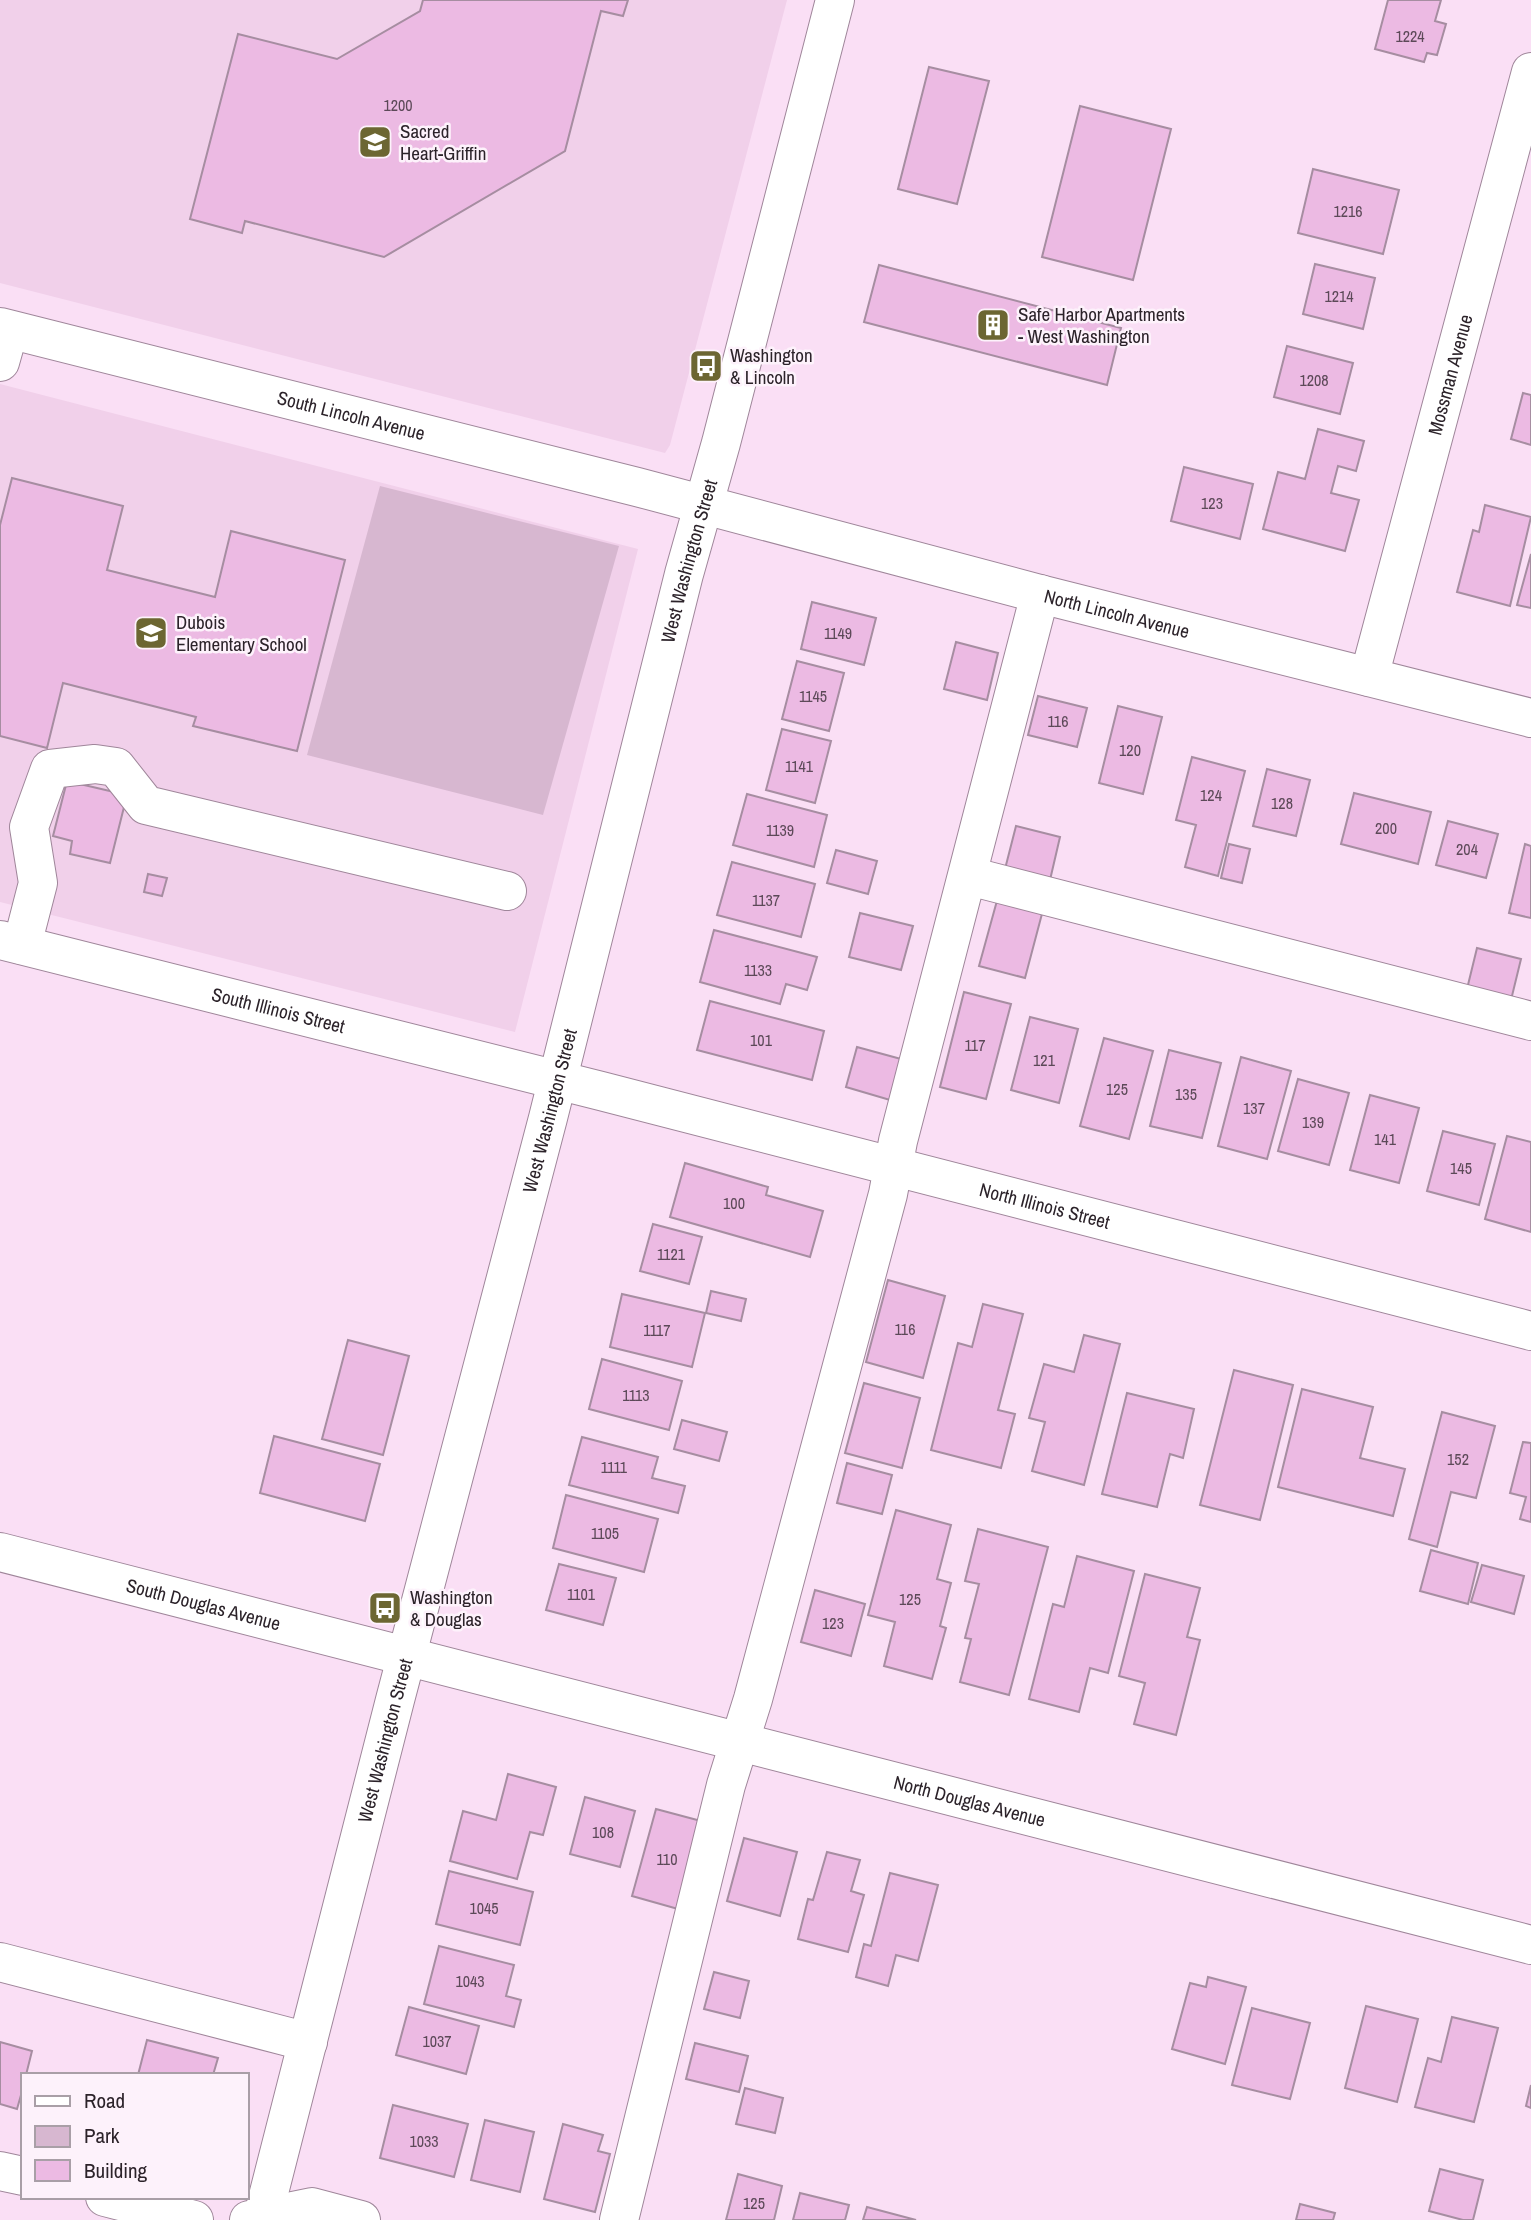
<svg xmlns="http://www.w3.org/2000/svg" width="1531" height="2220" font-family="'Archivo Narrow',sans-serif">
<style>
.built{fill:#f1d0ea}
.green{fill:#d7b7d0}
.building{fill:#ecbae3;stroke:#a68da1;stroke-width:2}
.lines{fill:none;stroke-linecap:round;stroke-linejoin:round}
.minor-casing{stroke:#9f869a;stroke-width:40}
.minor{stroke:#fff;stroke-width:38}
.labels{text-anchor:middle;stroke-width:5;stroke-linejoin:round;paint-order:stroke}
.number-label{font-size:16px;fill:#5c4958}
.poi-label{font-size:19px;fill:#2c232a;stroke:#fdf2fb;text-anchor:start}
.street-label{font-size:19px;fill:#2c232a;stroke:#fdf2fb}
</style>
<rect width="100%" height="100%" fill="#fadff5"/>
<g class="built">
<polygon points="0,0 787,0 670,445 665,453 0,283"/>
<polygon points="0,384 638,549 515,1032 0,902"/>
</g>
<polygon class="green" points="380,486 619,546 543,815 307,755"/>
<g class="building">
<polygon points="423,0 628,0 623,16 601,11 565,151 384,257 245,221 242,233 190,219 238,34 337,59 420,11"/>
<polygon points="1388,0 1441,0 1435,21 1446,24 1437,55 1427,53 1424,62 1375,49"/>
<polygon points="929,67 989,81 957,204 898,189"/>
<polygon points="1080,106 1171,129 1133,280 1042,257"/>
<polygon points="1313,169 1399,190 1383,254 1298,233"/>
<polygon points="1315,264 1375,278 1363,329 1303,314"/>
<polygon points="879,265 1121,328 1107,385 864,322"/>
<polygon points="1287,346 1353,363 1340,414 1274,397"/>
<polygon points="1523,393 1531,395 1531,445 1511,439"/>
<polygon points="1318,429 1364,441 1356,471 1338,466 1331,493 1359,500 1345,551 1263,529 1278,472 1305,479"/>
<polygon points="1184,467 1253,484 1240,539 1171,521"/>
<polygon points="12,478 123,506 107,570 215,597 231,531 345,560 297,751 193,726 196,717 63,683 47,748 0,736 0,525"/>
<polygon points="1485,505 1531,517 1510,606 1457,592 1473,530 1479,532"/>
<polygon points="1531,554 1531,608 1517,605"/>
<polygon points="812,602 876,618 864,665 801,649"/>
<polygon points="956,642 998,653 987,700 944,689"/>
<polygon points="797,661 844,673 829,731 782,719"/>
<polygon points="1038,696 1087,708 1077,747 1028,735"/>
<polygon points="1118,706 1162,717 1143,794 1099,783"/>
<polygon points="782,729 831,741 815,803 766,790"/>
<polygon points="1192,757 1245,771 1218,876 1185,867 1196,825 1176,820"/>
<polygon points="1267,769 1310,780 1296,836 1253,826"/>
<polygon points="67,781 127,795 110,863 70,854 72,841 53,836"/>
<polygon points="1354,793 1431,812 1418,864 1341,844"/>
<polygon points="747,794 827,815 814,867 733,845"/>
<polygon points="1448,821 1498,834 1486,878 1436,865"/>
<polygon points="1016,826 1060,837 1050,880 1005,869"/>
<polygon points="1229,844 1250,849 1242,883 1221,878"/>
<polygon points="1525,844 1531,846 1531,918 1509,913"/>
<polygon points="836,850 877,861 868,894 827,883"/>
<polygon points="732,862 815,884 801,937 717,915"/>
<polygon points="148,874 167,878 162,896 144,892"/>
<polygon points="998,897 1043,910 1025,978 979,966"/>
<polygon points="860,913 913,926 901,970 849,957"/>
<polygon points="714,930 817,957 807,990 786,984 780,1004 700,982"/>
<polygon points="1477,948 1521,959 1511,1000 1467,989"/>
<polygon points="964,992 1011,1004 986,1099 940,1087"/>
<polygon points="710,1001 824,1031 812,1080 697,1050"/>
<polygon points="1030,1017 1078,1029 1059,1103 1011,1090"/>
<polygon points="1104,1038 1153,1051 1129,1139 1080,1126"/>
<polygon points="857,1047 901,1059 890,1100 846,1087"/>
<polygon points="1169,1050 1221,1063 1202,1138 1150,1126"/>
<polygon points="1241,1057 1291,1071 1267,1159 1218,1146"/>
<polygon points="1298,1079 1349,1093 1329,1165 1278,1151"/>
<polygon points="1370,1095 1419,1108 1399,1183 1350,1170"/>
<polygon points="1443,1131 1495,1144 1479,1205 1427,1191"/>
<polygon points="1507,1136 1531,1142 1531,1232 1485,1219"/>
<polygon points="685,1163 768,1187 766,1195 823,1211 810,1257 670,1217"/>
<polygon points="653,1224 702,1237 689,1284 640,1271"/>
<polygon points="888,1280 945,1296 923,1378 866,1362"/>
<polygon points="711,1291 746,1299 741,1321 706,1313"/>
<polygon points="622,1294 705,1313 692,1367 610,1347"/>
<polygon points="983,1304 1023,1314 998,1410 1015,1414 1001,1468 931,1450 958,1343 972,1347"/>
<polygon points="1084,1335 1120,1344 1084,1485 1032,1471 1045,1422 1029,1418 1044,1364 1074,1372"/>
<polygon points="348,1340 409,1356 383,1455 322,1439"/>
<polygon points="602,1359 682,1381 669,1430 589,1409"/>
<polygon points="1234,1370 1293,1385 1260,1520 1200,1505"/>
<polygon points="864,1383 920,1398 902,1468 845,1453"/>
<polygon points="1302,1389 1373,1407 1360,1458 1405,1469 1393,1516 1278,1487"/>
<polygon points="1127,1393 1194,1409 1183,1458 1170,1454 1157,1507 1102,1494"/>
<polygon points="1442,1412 1495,1426 1476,1498 1451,1492 1437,1547 1409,1539"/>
<polygon points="682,1420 727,1432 719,1461 674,1449"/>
<polygon points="274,1436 380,1464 365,1521 260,1493"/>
<polygon points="582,1437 658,1457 652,1478 685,1486 678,1513 569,1485"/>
<polygon points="1523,1442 1531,1443 1531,1522 1520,1519 1526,1497 1510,1493"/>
<polygon points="847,1463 892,1475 882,1514 837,1503"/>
<polygon points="566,1495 658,1519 644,1572 553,1548"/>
<polygon points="896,1510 951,1525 937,1579 951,1583 940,1626 946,1628 932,1679 884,1666 895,1622 868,1615"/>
<polygon points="978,1529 1048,1547 1009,1695 960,1682 971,1639 965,1638 979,1584 965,1581"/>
<polygon points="1431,1550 1478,1563 1468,1604 1420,1591"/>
<polygon points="1077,1556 1134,1571 1108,1673 1090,1668 1079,1712 1029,1699 1053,1604 1064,1607"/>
<polygon points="559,1564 616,1578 603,1625 546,1610"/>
<polygon points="1482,1565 1524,1576 1514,1614 1471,1602"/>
<polygon points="1145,1574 1200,1588 1187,1637 1200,1640 1176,1735 1134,1724 1145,1683 1119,1676"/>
<polygon points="815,1590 865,1604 851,1656 801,1642"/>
<polygon points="508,1774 556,1787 543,1835 530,1832 517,1879 450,1861 463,1811 496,1820"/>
<polygon points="585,1797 635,1811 620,1867 570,1854"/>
<polygon points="656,1809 701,1821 678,1909 632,1896"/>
<polygon points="744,1838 797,1852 780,1916 727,1901"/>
<polygon points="827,1852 860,1860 851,1891 864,1895 848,1952 798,1939 808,1899 813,1900"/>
<polygon points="449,1871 533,1892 520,1945 436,1924"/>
<polygon points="890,1873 938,1885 918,1961 896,1955 888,1986 856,1977 864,1944 871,1946"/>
<polygon points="439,1946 514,1965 506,1996 521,2000 514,2027 424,2004"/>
<polygon points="714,1972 749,1981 740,2018 704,2009"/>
<polygon points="1208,1977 1246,1987 1225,2064 1172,2049 1190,1983 1206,1987"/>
<polygon points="1366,2006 1418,2019 1397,2102 1345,2088"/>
<polygon points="409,2007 479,2026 466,2074 396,2055"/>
<polygon points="1252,2008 1310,2023 1290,2099 1232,2085"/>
<polygon points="1452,2017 1498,2028 1474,2122 1415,2107 1428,2058 1441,2062"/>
<polygon points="147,2040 218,2058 213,2075 138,2075"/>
<polygon points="0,2042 32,2051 26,2075 23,2075 23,2088 17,2109 0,2104"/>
<polygon points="695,2043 748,2056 739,2092 686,2079"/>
<polygon points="1531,2085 1531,2108 1526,2106"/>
<polygon points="745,2088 783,2098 775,2133 736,2124"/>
<polygon points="393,2105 468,2124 454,2177 380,2158"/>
<polygon points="485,2120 534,2132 520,2192 471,2180"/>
<polygon points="563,2124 603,2135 598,2151 610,2154 595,2212 544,2199"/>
<polygon points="1440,2169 1483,2180 1473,2220 1463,2220 1429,2211"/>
<polygon points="738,2174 782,2186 774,2220 726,2220"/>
<polygon points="800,2193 849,2205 845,2220 793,2220"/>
<polygon points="1300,2204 1335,2213 1333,2220 1296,2220"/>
<polygon points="867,2207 916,2220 863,2220"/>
</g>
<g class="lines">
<defs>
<g id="minor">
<path id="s1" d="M 0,327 L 637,487 L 1040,594 L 1531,718"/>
<polyline points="0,362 9,330"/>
<path id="s2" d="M 1369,677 L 1531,72"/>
<polyline points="969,876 1531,1021"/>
<path id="s3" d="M 0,940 L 601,1091 L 1531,1331"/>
<polyline points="22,945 38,883 29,827 50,769 95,764 116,767 146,805 507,891"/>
<path id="s4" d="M 0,1552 L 1531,1945"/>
<polyline points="0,1962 308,2042"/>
<polyline points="0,2171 23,2176"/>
<polyline points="105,2197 194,2220"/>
<polyline points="249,2220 312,2207 361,2220"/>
<path id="s5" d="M 262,2220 L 395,1700 L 548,1118 L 684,574 L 721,443 L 835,0"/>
<polyline points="619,2220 726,1785 753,1699 888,1194 898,1141 1040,594"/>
</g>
</defs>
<use href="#minor" class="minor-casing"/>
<use href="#minor" class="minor"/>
</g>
<defs>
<symbol id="school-square" viewBox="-11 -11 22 22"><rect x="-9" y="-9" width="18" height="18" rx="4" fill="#6c6632" stroke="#fdf2fb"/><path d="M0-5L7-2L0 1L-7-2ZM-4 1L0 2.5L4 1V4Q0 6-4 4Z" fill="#fff"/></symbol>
<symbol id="building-square" viewBox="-11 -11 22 22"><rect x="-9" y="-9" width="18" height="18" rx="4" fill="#6c6632" stroke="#fdf2fb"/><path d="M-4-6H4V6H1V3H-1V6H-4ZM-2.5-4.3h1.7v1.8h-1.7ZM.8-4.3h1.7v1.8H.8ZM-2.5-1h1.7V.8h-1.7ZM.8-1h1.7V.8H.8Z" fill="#fff"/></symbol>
<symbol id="bus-square" viewBox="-11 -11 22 22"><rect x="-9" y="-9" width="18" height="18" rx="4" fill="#6c6632" stroke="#fdf2fb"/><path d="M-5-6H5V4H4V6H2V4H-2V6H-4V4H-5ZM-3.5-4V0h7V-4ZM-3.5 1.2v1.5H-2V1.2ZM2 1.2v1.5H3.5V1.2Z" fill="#fff"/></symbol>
</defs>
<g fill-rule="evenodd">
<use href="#school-square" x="356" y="123" width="38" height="38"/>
<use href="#building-square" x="974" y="306" width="38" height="38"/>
<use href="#bus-square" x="687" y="347" width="38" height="38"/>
<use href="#school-square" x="132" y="614" width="38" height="38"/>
<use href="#bus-square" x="366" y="1589" width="38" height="38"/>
</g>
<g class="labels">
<g class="number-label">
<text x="1410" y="42">1224</text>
<text x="398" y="111">1200</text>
<text x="1348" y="217">1216</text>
<text x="1339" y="302">1214</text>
<text x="1314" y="386">1208</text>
<text x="1212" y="509">123</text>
<text x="838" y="639">1149</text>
<text x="813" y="702">1145</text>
<text x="1058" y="727">116</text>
<text x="1130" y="756">120</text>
<text x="799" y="772">1141</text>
<text x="1211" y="801">124</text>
<text x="1282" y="809">128</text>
<text x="1386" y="834">200</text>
<text x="780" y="836">1139</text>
<text x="1467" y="855">204</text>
<text x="766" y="906">1137</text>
<text x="758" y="976">1133</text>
<text x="761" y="1046">101</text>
<text x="975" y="1051">117</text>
<text x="1044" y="1066">121</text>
<text x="1117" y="1095">125</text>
<text x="1186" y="1100">135</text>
<text x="1254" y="1114">137</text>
<text x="1313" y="1128">139</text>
<text x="1385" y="1145">141</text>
<text x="1461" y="1174">145</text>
<text x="734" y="1209">100</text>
<text x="671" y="1260">1121</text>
<text x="905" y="1335">116</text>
<text x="657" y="1336">1117</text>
<text x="636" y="1401">1113</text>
<text x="1458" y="1465">152</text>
<text x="614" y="1473">1111</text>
<text x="605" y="1539">1105</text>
<text x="581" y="1600">1101</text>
<text x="910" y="1605">125</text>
<text x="833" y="1629">123</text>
<text x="603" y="1838">108</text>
<text x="667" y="1865">110</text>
<text x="484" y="1914">1045</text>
<text x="470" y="1987">1043</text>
<text x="437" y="2047">1037</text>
<text x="424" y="2147">1033</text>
<text x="754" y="2209">125</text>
</g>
<g class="poi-label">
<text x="400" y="138">Sacred<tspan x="400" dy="22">Heart-Griffin</tspan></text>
<text x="1018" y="321">Safe Harbor Apartments<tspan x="1018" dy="22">- West Washington</tspan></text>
<text x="730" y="362">Washington<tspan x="730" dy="22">&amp; Lincoln</tspan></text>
<text x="176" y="629">Dubois<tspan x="176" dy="22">Elementary School</tspan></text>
<text x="410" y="1604">Washington<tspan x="410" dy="22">&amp; Douglas</tspan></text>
</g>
<g class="street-label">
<text dy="7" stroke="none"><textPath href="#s2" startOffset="313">Mossman Avenue</textPath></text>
<text dy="7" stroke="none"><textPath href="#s1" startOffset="362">South Lincoln Avenue</textPath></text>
<text dy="7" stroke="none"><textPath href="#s5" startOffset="1713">West Washington Street</textPath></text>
<text dy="7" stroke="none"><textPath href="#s1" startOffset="1153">North Lincoln Avenue</textPath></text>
<text dy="7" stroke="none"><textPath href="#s3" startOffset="287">South Illinois Street</textPath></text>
<text dy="7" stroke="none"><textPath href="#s5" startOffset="1146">West Washington Street</textPath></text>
<text dy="7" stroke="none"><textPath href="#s3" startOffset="1078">North Illinois Street</textPath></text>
<text dy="7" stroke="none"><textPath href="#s4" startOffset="210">South Douglas Avenue</textPath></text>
<text dy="7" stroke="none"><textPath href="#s5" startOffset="495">West Washington Street</textPath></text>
<text dy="7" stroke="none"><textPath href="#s4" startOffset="1001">North Douglas Avenue</textPath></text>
</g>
</g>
<rect x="21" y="2073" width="228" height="126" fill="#fdf2fb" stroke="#a99fa7" stroke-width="2"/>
<rect x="35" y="2096" width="35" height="10" fill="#ffffff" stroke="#a99fa7" stroke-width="2"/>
<text x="84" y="2108" font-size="21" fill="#2c232a">Road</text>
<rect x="35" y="2126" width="35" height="21" fill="#d7b7d0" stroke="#a99fa7" stroke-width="2"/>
<text x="84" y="2143" font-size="21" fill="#2c232a">Park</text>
<rect x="35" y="2160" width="35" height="21" fill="#ecbae3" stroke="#a99fa7" stroke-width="2"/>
<text x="84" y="2178" font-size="21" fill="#2c232a">Building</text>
</svg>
